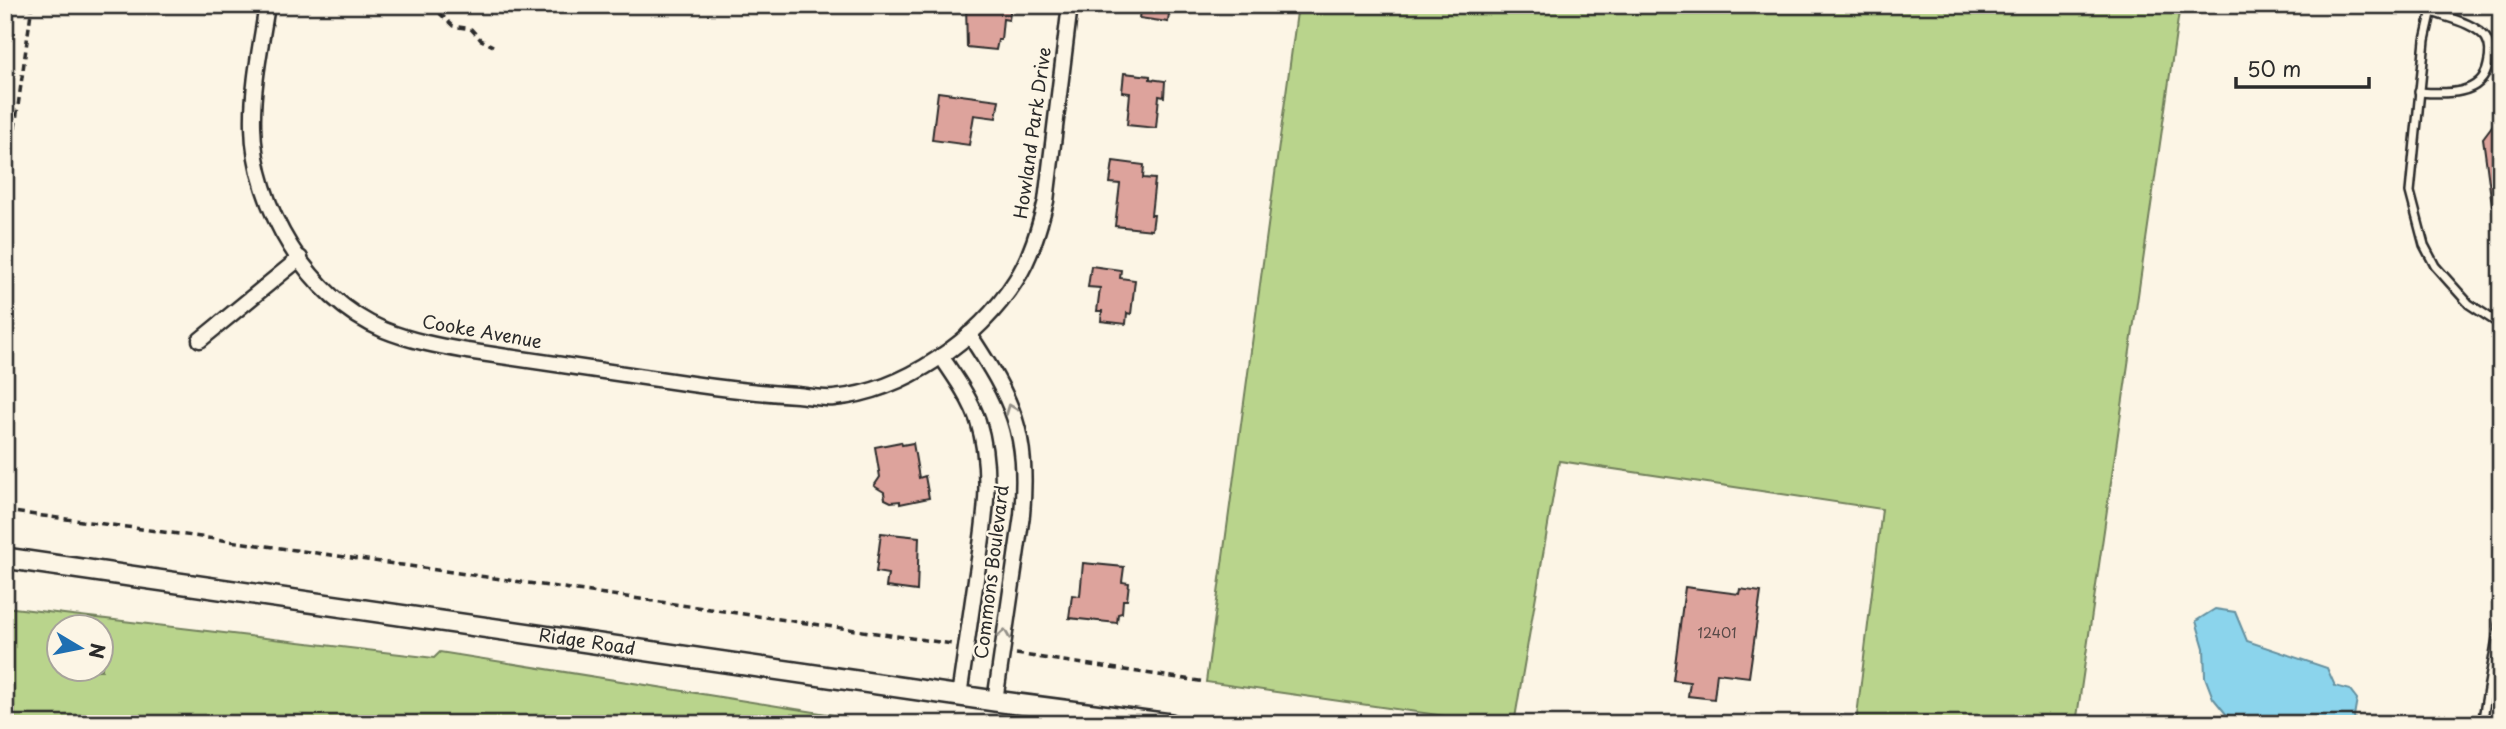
<svg xmlns="http://www.w3.org/2000/svg" width="2506" height="729" font-family="'Playpen Sans',sans-serif">
<style>
.green{fill:#b9d48c;stroke:#72805c;stroke-width:2;fill-rule:evenodd}
.water{fill:#8bd4ec;stroke:#65909f;stroke-width:2}
.building{fill:#dda39c;stroke:#2b2b2b;stroke-width:2}
.lines{fill:none;stroke-linecap:round;stroke-linejoin:round}
.lane-casing{stroke:#2b2b2b;stroke-width:12}
.street-casing{stroke:#2b2b2b;stroke-width:19}
.secondary-casing{stroke:#2b2b2b;stroke-width:24}
.path{stroke:#2b2b2b;stroke-width:3.5;stroke-dasharray:7 5;stroke-linecap:butt}
.lane{stroke:#fcf5e5;stroke-width:7}
.street{stroke:#fcf5e5;stroke-width:14}
.secondary{stroke:#fcf5e5;stroke-width:19}
.oneway{stroke:#949088}
.labels{text-anchor:middle;stroke-width:5;stroke-linejoin:round;paint-order:stroke}
.number-label{font-size:14px;fill:#584947}
.street-label{font-size:18px;fill:#2b2b2b;stroke:#fcf5e5}
</style>
<rect width="100%" height="100%" fill="#fcf5e5"/>
<filter id="ink" filterUnits="userSpaceOnUse"><feTurbulence type="fractalNoise" baseFrequency=".0143" numOctaves="2"/><feDisplacementMap in="SourceGraphic" scale="14" xChannelSelector="R" yChannelSelector="G"/><feConvolveMatrix kernelMatrix="1 2 1 2 8 2 1 2 1" color-interpolation-filters="sRGB"/></filter>
<g filter="url(#ink)">
<g class="green">
<polygon points="1298,5 2180,5 2076,724 1856,724 1882,509 1559,461 1514,724 1501,724 1206,682"/>
<path d="M 5,607 L 434,658 L 440,652 L 889,724 L 5,724 ZM 60,628 L 102,628 L 102,670 L 60,670 Z"/>
</g>
<polygon class="water" points="2215,609 2235,612 2247,641 2327,668 2335,686 2350,690 2357,699 2354,716 2356,724 2241,724 2226,714 2213,698 2205,677 2204,648 2196,621"/>
<g class="building">
<polygon points="966,5 1011,5 1009,20 1003,19 1001,40 998,40 996,50 967,47"/>
<polygon points="1141,5 1170,5 1168,22 1139,18"/>
<polygon points="1124,73 1150,76 1150,79 1165,81 1164,97 1159,96 1156,128 1127,125 1130,93 1122,92"/>
<polygon points="938,92 999,100 996,118 974,115 969,145 932,140"/>
<polygon points="2501,114 2501,205 2492,205 2483,138"/>
<polygon points="1113,161 1144,165 1143,178 1155,179 1151,215 1154,215 1152,230 1115,226 1120,184 1110,183"/>
<polygon points="1091,266 1121,270 1120,278 1135,280 1131,314 1127,313 1126,324 1101,321 1102,311 1097,311 1100,288 1088,287"/>
<polygon points="901,442 902,445 913,443 919,478 925,476 929,498 900,504 900,501 891,502 885,499 884,492 874,486 880,477 875,447"/>
<polygon points="881,533 919,537 917,591 886,587 888,574 876,572"/>
<polygon points="1083,563 1124,567 1122,582 1129,583 1127,600 1123,600 1122,613 1118,614 1117,623 1069,618 1072,595 1080,596"/>
<polygon points="1685,587 1739,594 1740,589 1761,592 1749,677 1717,673 1714,699 1688,696 1690,682 1673,680"/>
</g>
<g class="lines">
<defs>
<g id="lane">
<polyline points="2433,5 2425,40 2410,192 2424,245 2435,266 2469,304 2501,325"/>
<path d="M 2419,92 C 2445,94 2482,96 2488,65 C 2490,57 2491,46 2486,38 C 2475,23 2448,18 2432,12"/>
<polyline points="2482,724 2501,615"/>
</g>
<g id="street">
<path d="M 267,5 C 261,45 252,86 253,126 C 254,207 309,299 384,330 C 411,341 439,346 467,351 C 542,362 617,373 692,384 C 727,389 762,393 797,395 C 809,396 822,399 834,398 C 905,391 978,340 1016,280 C 1031,257 1039,228 1046,201 L 1070,5"/>
<path d="M 969,334 C 1013,401 1029,432 1022,515 L 995,701"/>
<polyline points="200,340 300,258"/>
<path d="M 941,356 C 954,376 970,397 978,421 C 994,473 984,526 976,579 C 970,618 965,657 959,696"/>
</g>
<g id="secondary">
<path id="s1" d="M 5,558 L 995,701 L 1170,724"/>
</g>
</defs>
<use href="#lane" class="lane-casing"/>
<use href="#street" class="street-casing"/>
<use href="#secondary" class="secondary-casing"/>
<g class="path">
<polyline points="431,5 453,26 471,29 481,40 493,46"/>
<polyline points="5,200 32,5"/>
<path d="M 5,511 C 322,552 637,599 953,644"/>
<polyline points="1016,654 1206,682"/>
</g>
<use href="#lane" class="lane"/>
<use href="#street" class="street"/>
<use href="#secondary" class="secondary"/>
</g>
<defs><path id="oneway-chevron" d="M-2-3.5L2.5 0L-2 3.5" fill="none" stroke-width="1.6" stroke-linecap="round" stroke-linejoin="round" transform="scale(1.75)"/></defs>
<g class="oneway">
<use href="#oneway-chevron" transform="translate(1011 409) rotate(-111)"/>
<use href="#oneway-chevron" transform="translate(1004 634) rotate(-82)"/>
</g>
</g>
<g class="labels">
<g class="number-label">
<text x="1717" y="638">12401</text>
</g>
<g class="street-label">
<text transform="translate(1033 133) rotate(-82)" y="6">Howland Park Drive</text>
<text transform="translate(482 332) rotate(10)" y="6">Cooke Avenue</text>
<text transform="translate(992 572) rotate(-83)" y="6">Commons Boulevard</text>
<text dy="6" stroke="none"><textPath href="#s1" startOffset="588">Ridge Road</textPath></text>
</g>
</g>
<rect width="2506" height="729" fill="none" stroke="#fcf5e5" stroke-width="28"/>
<rect x="14" y="14" width="2478" height="701" fill="none" stroke="#2b2b2b" stroke-width="2.5" filter="url(#ink)"/>
<g transform="translate(80 648) rotate(100)"><circle r="33" fill="#fcf5e5" stroke="#a8a49b" stroke-width="2"/>
<path d="M0-5L12 26L0 18L-12 26Z" fill="#1f6fb2"/>
<text y="-10" font-size="19" font-weight="bold" text-anchor="middle" fill="#2b2b2b">N</text>
</g>
<path d="M2236 77v10h133v-10" fill="none" stroke="#2b2b2b" stroke-width="3.5"/>
<text x="2247" y="77" font-size="21" fill="#2b2b2b" stroke="#fcf5e5" stroke-width="5" paint-order="stroke">50 m</text>
</svg>
